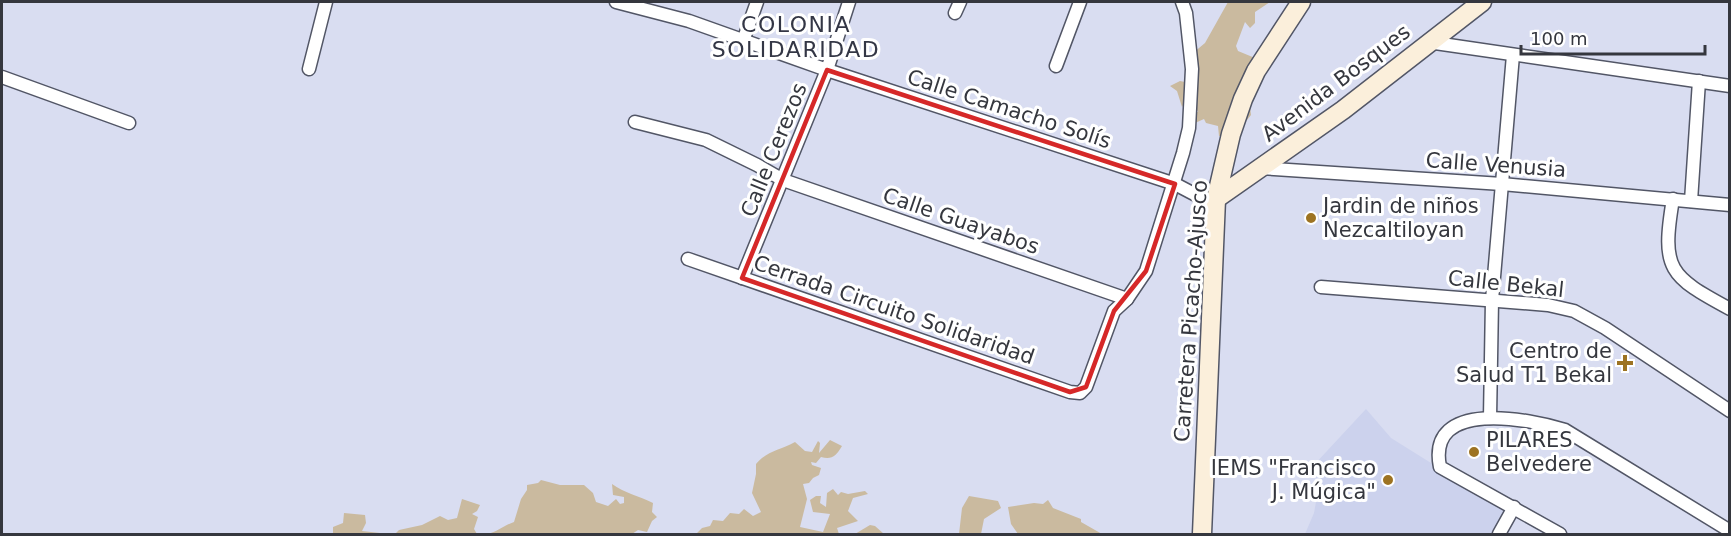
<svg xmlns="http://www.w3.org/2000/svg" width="1731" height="536" font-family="'DejaVu Sans',sans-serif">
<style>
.built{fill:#ccd2ed}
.green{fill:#caba9f}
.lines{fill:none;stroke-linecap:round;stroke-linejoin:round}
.street-casing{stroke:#525666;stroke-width:15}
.secondary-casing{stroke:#525666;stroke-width:21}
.street{stroke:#fff;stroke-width:12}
.secondary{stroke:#fbefdb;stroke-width:18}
.marked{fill:none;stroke:#d62828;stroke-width:4.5;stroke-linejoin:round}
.poi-dot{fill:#9d7322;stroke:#fff;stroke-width:2}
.labels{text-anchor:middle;stroke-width:6;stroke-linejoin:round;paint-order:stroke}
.street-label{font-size:21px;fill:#35373e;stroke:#fff}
.poi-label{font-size:21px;fill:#35373e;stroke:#fff;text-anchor:start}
.neighbourhood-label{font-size:22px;letter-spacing:1.5px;fill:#333645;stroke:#fff}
</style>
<rect width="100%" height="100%" fill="#d9ddf1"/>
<polygon class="built" points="1366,409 1391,438 1439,468 1512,508 1497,534 1305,534 1314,513 1318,491 1314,465"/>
<g class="green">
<polygon points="1228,2 1270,2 1255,12 1255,23 1250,28 1245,22 1236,46 1238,51 1255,58 1254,93 1250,107 1251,115 1247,120 1242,119 1230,138 1219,136 1218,126 1206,123 1204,119 1195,123 1195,112 1198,112 1196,108 1190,106 1186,99 1182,107 1177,91 1170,86 1180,81 1185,82 1193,53 1205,43"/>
<path d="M 830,440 L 842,446 C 836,456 832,460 821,457 L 816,463 L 811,462 L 812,465 L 821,468 L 819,475 L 813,478 L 809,483 L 803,484 L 807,499 L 800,527 L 823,532 L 830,514 L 813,512 L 810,500 L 816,496 L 821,496 L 820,503 L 826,507 L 827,493 L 833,489 L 838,495 L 841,492 L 848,494 L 865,491 L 868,494 L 853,498 L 848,511 L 858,521 L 837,528 L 839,534 L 696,534 L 702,528 L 710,526 L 713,520 L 723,521 L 730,513 L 739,514 L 744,509 L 753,516 L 761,512 L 752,493 L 756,474 L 756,464 C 768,450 779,451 795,442 L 805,451 L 812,452 L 818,441 L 820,443 L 819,453 Z"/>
<path d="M 541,480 L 560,485 L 584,485 L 593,493 L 596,502 L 608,506 L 616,499 L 620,504 L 624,503 L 624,497 L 613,495 L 612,484 C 624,493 639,496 653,503 L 652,512 L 657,517 L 652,521 L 647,532 L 638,530 L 632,534 L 488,534 C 497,532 505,525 514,522 L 521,499 L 527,490 L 527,485 L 538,483 Z"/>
<polygon points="969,496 998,501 1001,508 984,519 981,534 959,534 962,508"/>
<polygon points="462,499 480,505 477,511 472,514 478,517 474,529 477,534 395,534 399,530 422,525 440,516 448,520 457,518"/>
<polygon points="1048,500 1053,508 1081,519 1081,522 1102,534 1018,534 1011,524 1008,507 1034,503 1043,504"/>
<polygon points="344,513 365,515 366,523 362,531 389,534 333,534 333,527 343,523"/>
<polygon points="870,525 875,526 884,534 855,534"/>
</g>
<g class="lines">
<defs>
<g id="street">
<polyline points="616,2 689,21 827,70 1175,184 1215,205"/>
<polyline points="955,13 960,2"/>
<polyline points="743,41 757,2"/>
<polyline points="1428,42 1730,86"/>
<polyline points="1056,66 1080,2"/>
<polyline points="309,69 326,2"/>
<polyline points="2,77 129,123"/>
<polyline points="635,122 706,140 757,165 783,180 1127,299"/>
<polyline points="1260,168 1502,184 1730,205"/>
<path d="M 1673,199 C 1661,270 1669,276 1730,309"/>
<polyline points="1691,201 1699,81"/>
<polyline points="688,259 1070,392 1080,393 1086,387 1114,311 1127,299 1146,271 1183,153 1189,128 1192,69 1186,13 1182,2"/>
<polyline points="742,278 827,70 849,2"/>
<polyline points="1321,287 1548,305 1574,311 1605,328 1730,411"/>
<polyline points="1490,418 1492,300 1513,55"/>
<polyline points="1499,534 1514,507"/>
<path d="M 1560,534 L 1440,467 C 1426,398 1530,419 1565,430 L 1730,531"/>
</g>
<g id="secondary">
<polyline points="1216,199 1343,110 1482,2"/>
<polyline points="1202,534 1216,199 1231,134 1243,99 1256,71 1301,2"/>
</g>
</defs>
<use href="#street" class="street-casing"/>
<use href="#secondary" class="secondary-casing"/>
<use href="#street" class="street"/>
<use href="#secondary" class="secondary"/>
</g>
<path class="marked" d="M 827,70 L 1175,184 L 1146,271 L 1114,311 L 1086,387 L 1070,392 L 742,278 Z"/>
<g class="poi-dot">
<circle cx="1311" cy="218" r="6"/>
<path d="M1622 354h6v6h6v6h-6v6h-6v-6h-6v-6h6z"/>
<circle cx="1474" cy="452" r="6"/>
<circle cx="1388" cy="480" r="6"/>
</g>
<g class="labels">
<g class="street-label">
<text transform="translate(1336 83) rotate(-37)" y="7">Avenida Bosques</text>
<text transform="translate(1009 109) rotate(18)" y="7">Calle Camacho Solís</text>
<text transform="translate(774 150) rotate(-68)" y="7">Calle Cerezos</text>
<text transform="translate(1496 165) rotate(4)" y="7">Calle Venusia</text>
<text transform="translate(961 221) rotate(19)" y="7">Calle Guayabos</text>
<text transform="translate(1506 284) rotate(6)" y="7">Calle Bekal</text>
<text transform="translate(894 310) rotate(19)" y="7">Cerrada Circuito Solidaridad</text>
<text transform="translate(1191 311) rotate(-86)" y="7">Carretera Picacho-Ajusco</text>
</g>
<g class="poi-label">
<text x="1323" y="213">Jardin de niños<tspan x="1323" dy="24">Nezcaltiloyan</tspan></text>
<text x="1612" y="358" text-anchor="end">Centro de<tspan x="1612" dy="24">Salud T1 Bekal</tspan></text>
<text x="1486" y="447">PILARES<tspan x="1486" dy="24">Belvedere</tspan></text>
<text x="1376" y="475" text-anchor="end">IEMS "Francisco<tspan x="1376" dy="24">J. Múgica"</tspan></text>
</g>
<g class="neighbourhood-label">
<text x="796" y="32">COLONIA<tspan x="796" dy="25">SOLIDARIDAD</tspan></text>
</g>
</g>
<rect width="1731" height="536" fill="none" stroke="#35373e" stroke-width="6"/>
<path d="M1521 45v9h184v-9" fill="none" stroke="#35373e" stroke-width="3"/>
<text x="1530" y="45" font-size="18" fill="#35373e" stroke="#ffffff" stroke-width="4.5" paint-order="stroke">100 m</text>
</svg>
